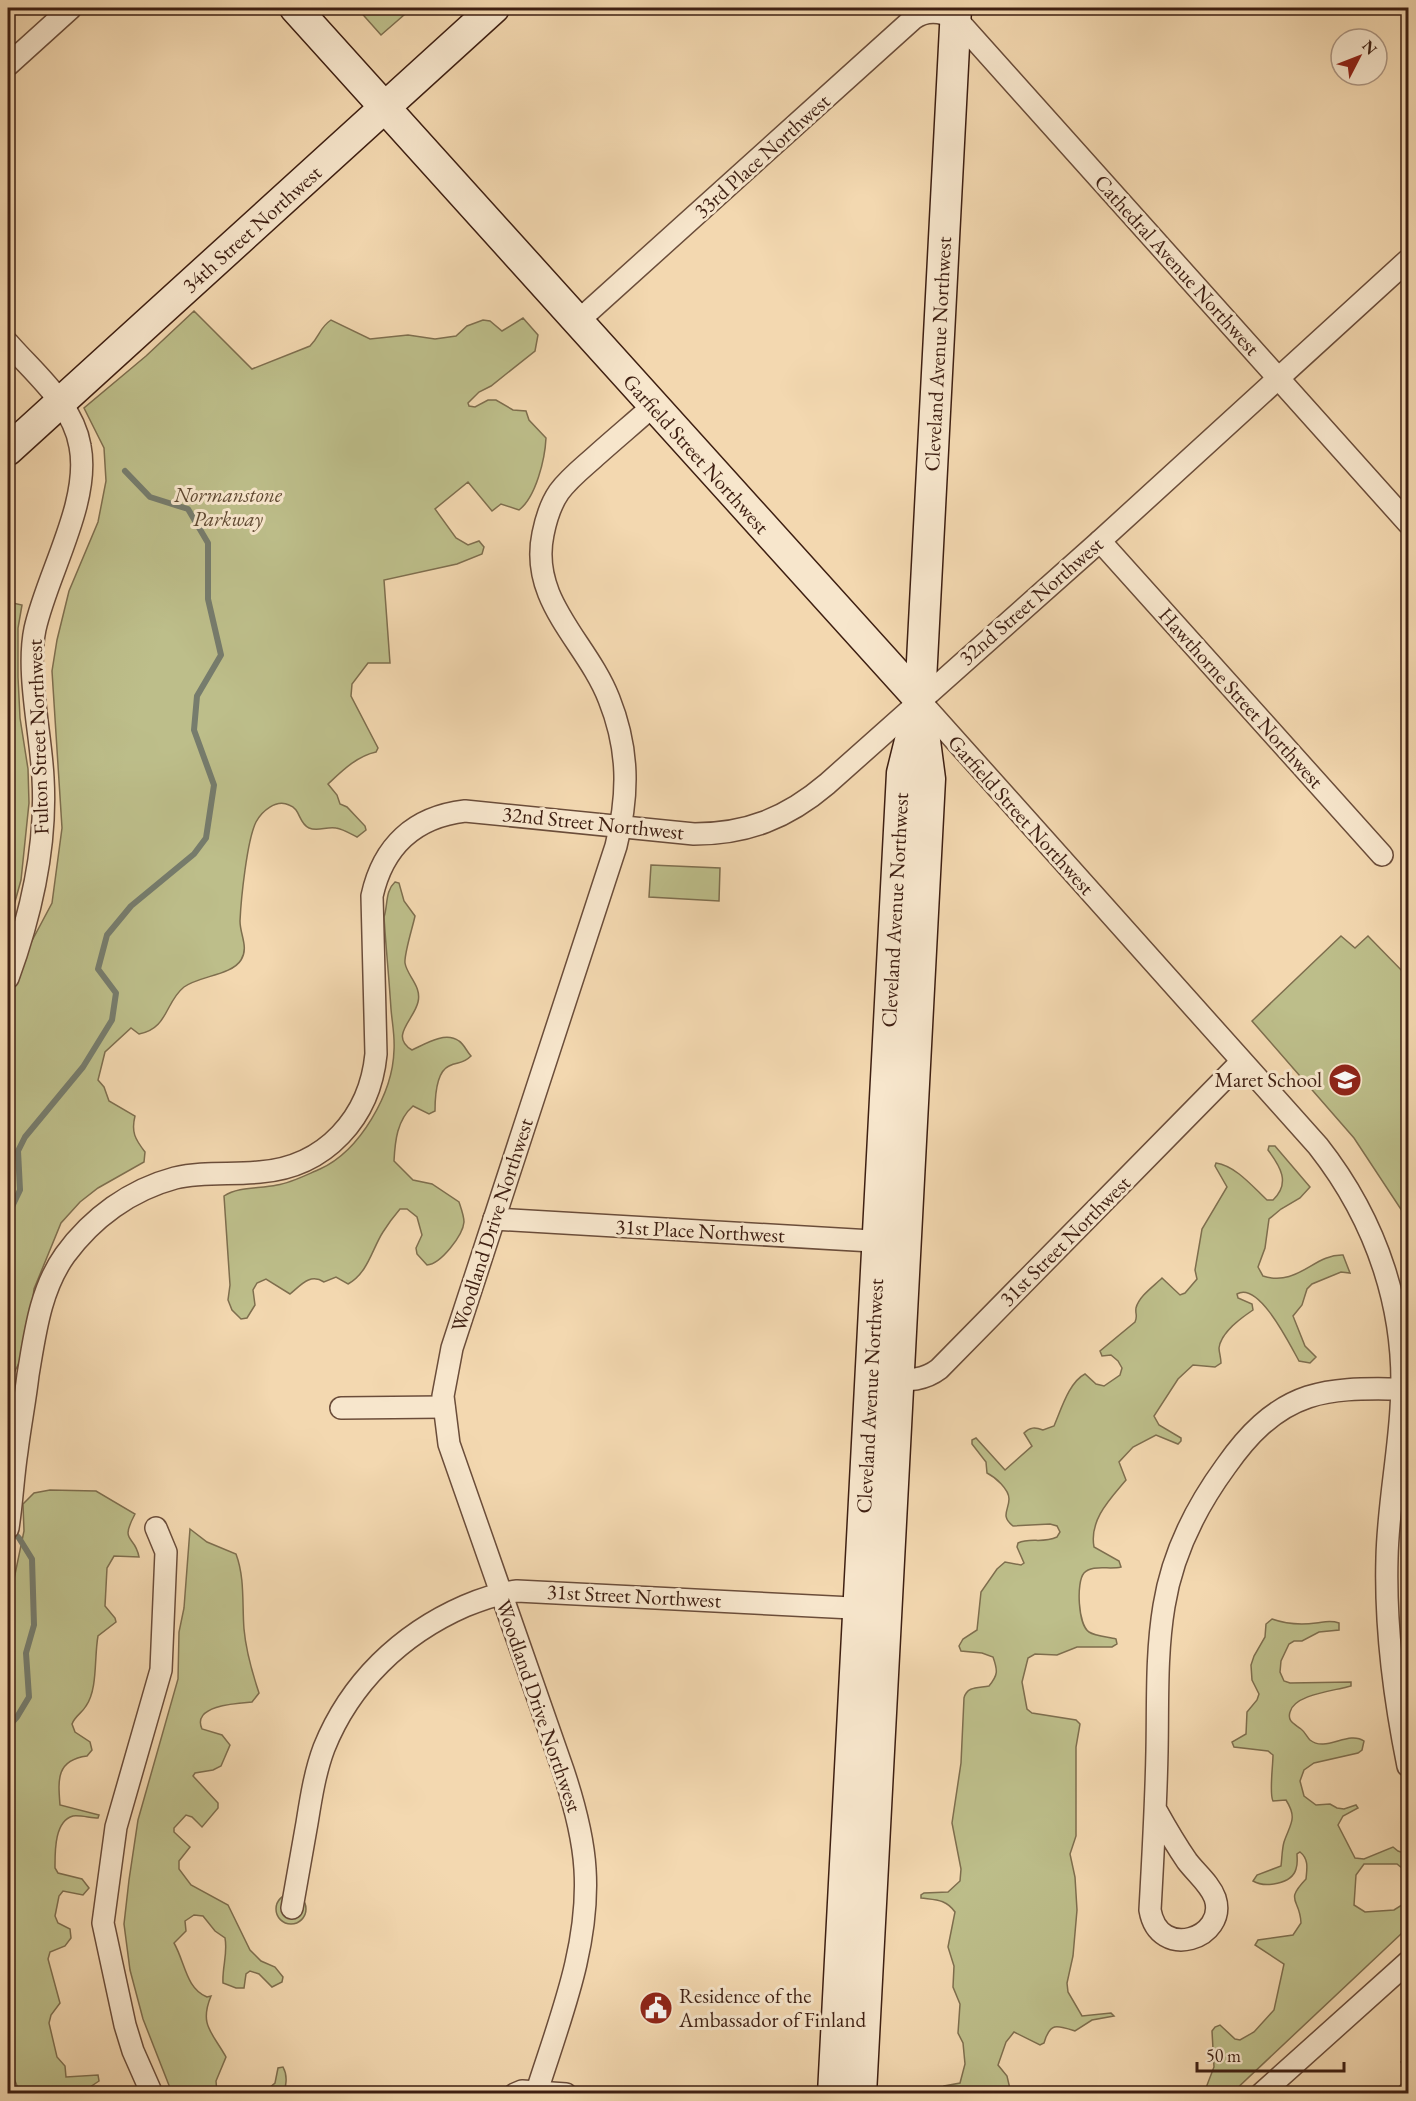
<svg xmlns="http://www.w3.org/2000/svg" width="1416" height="2101" font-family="'EB Garamond',serif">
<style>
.green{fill:#bdbe8a;stroke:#7e6e4e;stroke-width:1.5}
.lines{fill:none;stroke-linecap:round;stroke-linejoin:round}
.stream{stroke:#767c6d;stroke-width:6}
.street-casing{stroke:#6b4d3a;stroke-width:24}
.secondary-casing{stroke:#3e1f12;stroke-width:33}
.street{stroke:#f7e6cc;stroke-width:21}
.secondary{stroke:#f7e6cc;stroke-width:30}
.labels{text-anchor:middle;stroke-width:6;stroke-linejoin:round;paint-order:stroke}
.street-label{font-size:21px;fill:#3e1f12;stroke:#f7e6cc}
.park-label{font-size:21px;font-style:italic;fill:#5e4730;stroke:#f7e6cc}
.poi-label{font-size:21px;fill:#3e1f12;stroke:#f7e6cc;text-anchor:end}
</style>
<rect width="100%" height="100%" fill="#f3d8b0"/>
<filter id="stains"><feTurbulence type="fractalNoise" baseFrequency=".00333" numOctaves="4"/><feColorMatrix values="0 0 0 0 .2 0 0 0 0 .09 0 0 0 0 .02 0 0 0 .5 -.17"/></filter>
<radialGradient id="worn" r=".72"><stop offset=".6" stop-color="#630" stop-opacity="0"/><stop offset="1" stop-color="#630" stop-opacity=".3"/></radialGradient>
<g class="green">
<polygon points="357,8 412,8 381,35"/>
<path d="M 194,311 L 252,369 L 310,346 C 320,336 319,328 331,320 L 370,339 L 408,335 L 435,339 L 456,336 L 467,326 L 483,320 L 490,321 L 502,331 L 523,318 L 538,335 L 535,351 L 491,386 L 479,392 L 468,403 L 469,406 L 475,407 L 488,400 L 496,400 L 513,410 L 526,411 L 529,420 L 546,438 C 545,459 536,497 519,510 L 501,504 L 492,511 L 468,482 L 435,509 L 456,538 L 468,545 L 479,541 L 484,547 L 482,554 L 457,564 L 384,580 L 390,663 L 368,663 L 352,684 L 351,696 L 378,748 L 376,752 C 357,756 342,771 328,784 L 337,795 L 340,804 L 347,807 L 365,826 L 366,830 L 357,837 C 351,834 343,829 336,828 C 327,826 318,832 309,828 C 298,823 301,809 289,805 C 276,799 262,811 256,822 C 247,840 241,899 240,921 C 240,935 249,947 241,960 C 232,975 199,976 184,987 C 165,1002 168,1029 139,1034 L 131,1028 L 105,1052 L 98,1080 L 104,1087 L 109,1101 L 135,1116 C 131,1132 135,1139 145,1152 L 144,1162 L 98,1188 L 80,1202 L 61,1223 L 34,1289 L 27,1347 L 8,1385 L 8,993 L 18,967 L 52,903 L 62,828 L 52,671 L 57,640 L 69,591 L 98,522 L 106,481 L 104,448 L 84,408 L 146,356 Z"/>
<polygon points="8,602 22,605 18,628 18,677 20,718 28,769 29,803 21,880 8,927"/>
<polygon points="651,865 720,868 719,901 649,897"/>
<path d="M 395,882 L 399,883 L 404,901 L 415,916 C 413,926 404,954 405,963 C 407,976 422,986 418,1002 C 414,1020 389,1036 412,1050 C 425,1044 445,1031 459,1041 C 464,1044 467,1052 471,1056 C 462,1065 458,1061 449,1066 C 436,1072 435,1099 435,1111 L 429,1114 L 413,1106 C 397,1120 395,1141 394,1161 L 413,1180 L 432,1184 L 459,1202 C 461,1208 464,1216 464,1222 C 463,1235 441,1264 427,1265 L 417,1254 L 416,1248 L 422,1235 L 417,1217 L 407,1209 L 400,1209 C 394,1216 388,1224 383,1232 C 372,1249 368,1273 348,1284 L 336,1277 L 324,1282 C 310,1273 301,1285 290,1294 L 266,1279 L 257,1283 L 253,1290 L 255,1305 L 247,1318 L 241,1319 L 232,1310 L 228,1300 L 230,1285 L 224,1196 C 239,1186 259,1189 277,1185 C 291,1183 306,1175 320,1169 C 360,1151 393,1093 394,1050 C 395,1036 392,1022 391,1009 C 389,978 386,948 384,917 C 388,905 385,891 395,882 Z"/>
<polygon points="1341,936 1355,948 1368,936 1408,977 1408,1220 1354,1138 1252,1021"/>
<path d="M 1269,1146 L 1275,1146 L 1310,1187 L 1300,1198 L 1281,1209 L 1269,1219 L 1265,1248 L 1258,1267 L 1263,1276 C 1298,1287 1314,1254 1343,1255 L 1350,1273 L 1341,1272 L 1312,1284 L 1307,1289 L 1302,1305 L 1293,1316 L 1305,1346 L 1316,1357 L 1310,1363 L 1299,1361 C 1290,1345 1259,1281 1237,1294 L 1238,1298 L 1252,1304 L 1253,1310 C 1241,1318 1221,1332 1219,1348 C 1219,1352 1221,1358 1221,1363 L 1215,1367 L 1193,1365 L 1178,1379 L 1154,1416 L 1159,1425 L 1181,1438 L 1181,1441 L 1178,1444 L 1156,1435 L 1133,1447 L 1119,1462 L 1126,1480 C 1110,1499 1089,1520 1094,1547 L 1119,1561 L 1121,1567 C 1110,1570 1092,1564 1084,1573 C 1076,1582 1078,1625 1089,1632 C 1095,1636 1108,1637 1116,1639 L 1117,1644 L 1112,1647 L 1077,1647 L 1057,1655 L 1035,1654 L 1028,1658 L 1022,1682 L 1027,1709 L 1032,1713 L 1076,1720 L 1080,1724 L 1076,1747 L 1076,1836 L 1070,1854 L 1075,1877 L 1077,1910 L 1073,1956 L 1067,1983 L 1068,1992 L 1082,2016 L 1111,2013 L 1114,2016 L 1092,2020 L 1075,2031 C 1057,2025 1050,2022 1044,2043 L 1040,2045 L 1014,2032 L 1006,2042 L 998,2065 L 1007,2076 L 1011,2093 L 937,2093 L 944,2086 L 960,2083 L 965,2064 L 963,2043 L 958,2033 L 960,2004 L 953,1987 L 954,1966 L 948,1947 L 955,1912 C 946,1899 936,1900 921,1898 L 921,1895 L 924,1893 L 948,1892 L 960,1881 L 961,1869 L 952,1823 L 961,1763 L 964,1698 C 967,1686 978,1688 989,1686 C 998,1675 998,1671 993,1657 L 982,1653 L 961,1651 L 959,1646 L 963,1639 L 977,1630 L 981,1592 L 997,1569 L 1005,1562 L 1021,1565 L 1024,1563 L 1017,1547 L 1018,1543 C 1031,1537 1042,1544 1057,1537 L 1060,1532 L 1057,1526 L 1050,1524 L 1013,1526 C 1000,1516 1009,1510 1009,1499 C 1009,1489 995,1477 987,1473 L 986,1462 L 972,1444 L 972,1440 L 976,1438 L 1005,1470 L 1032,1446 L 1024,1433 C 1030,1427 1035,1427 1043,1430 L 1054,1426 C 1061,1410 1069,1382 1085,1374 L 1096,1384 L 1104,1386 L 1120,1375 L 1122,1368 L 1118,1361 L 1111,1355 L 1102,1356 L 1100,1351 L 1135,1322 C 1138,1316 1135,1314 1136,1308 C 1139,1296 1154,1286 1162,1278 L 1180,1295 L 1185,1293 L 1197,1279 L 1195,1270 L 1202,1229 L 1227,1187 L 1215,1166 L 1216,1163 C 1236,1166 1253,1187 1267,1200 L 1273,1200 C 1291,1183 1280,1166 1268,1150 Z"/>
<path d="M 50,1490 L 96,1491 L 135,1514 C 119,1544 135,1534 139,1557 L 114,1556 L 107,1568 L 105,1606 L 115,1618 L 116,1622 L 98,1636 C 94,1657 98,1689 86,1706 C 82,1713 75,1716 72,1724 L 75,1732 L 90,1742 L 92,1750 L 87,1756 C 56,1760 58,1780 60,1805 L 99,1815 L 98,1818 C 91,1818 80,1815 73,1816 C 54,1821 55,1853 55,1868 L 58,1873 L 82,1879 L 89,1888 L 83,1895 L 63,1891 L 59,1896 L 55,1916 L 58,1923 L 70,1929 L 71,1938 L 65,1946 L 50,1952 L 48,1959 L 60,2003 L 51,2015 L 49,2023 L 57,2057 L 65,2066 L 66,2077 L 98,2075 L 99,2081 L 81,2093 L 20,2093 L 8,2064 L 8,1608 L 24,1531 L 23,1504 L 34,1493 Z"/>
<path d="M 190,1529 L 207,1542 L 236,1554 C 245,1578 242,1604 244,1629 C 246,1652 252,1672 259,1693 L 252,1702 C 239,1703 191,1705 202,1729 L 222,1735 L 230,1745 L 221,1766 L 213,1770 L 195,1773 L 193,1776 L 218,1803 L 218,1808 L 202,1827 L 192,1817 L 186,1815 L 174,1828 L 174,1832 L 190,1847 L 179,1861 L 179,1869 L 191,1885 L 228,1905 L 250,1950 L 261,1961 L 275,1967 L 283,1977 L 282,1982 L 272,1987 L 259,1974 L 250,1971 L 246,1974 L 244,1988 L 236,1988 L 223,1983 C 222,1967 228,1954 225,1938 L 215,1931 L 203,1916 L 194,1915 L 185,1921 L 186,1931 L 174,1943 C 185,1962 186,1989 207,1997 L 211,1996 C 199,2025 212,2032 226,2057 L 216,2081 L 217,2093 L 172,2093 L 143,2019 L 130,1970 L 124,1924 L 129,1880 L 138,1820 L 178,1679 L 179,1632 L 184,1608 Z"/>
<path d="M 1272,1619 C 1286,1624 1300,1625 1316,1623 C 1325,1622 1330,1620 1339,1623 L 1339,1630 L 1319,1632 L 1302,1641 L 1294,1641 L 1289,1644 L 1281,1661 L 1280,1672 L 1284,1681 L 1290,1683 L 1351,1682 L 1351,1686 L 1347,1687 C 1332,1691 1294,1695 1290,1712 C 1287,1722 1295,1724 1301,1729 C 1305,1732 1307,1737 1310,1740 C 1326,1753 1348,1730 1364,1741 L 1362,1750 L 1358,1753 L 1314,1763 L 1304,1770 L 1300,1781 L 1304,1796 L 1316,1805 L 1330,1804 L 1337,1808 L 1344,1809 L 1356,1805 L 1358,1808 L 1343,1816 L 1338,1825 L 1355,1858 L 1364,1859 L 1393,1847 L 1398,1851 L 1404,1853 L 1408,1860 L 1408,1873 L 1397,1864 L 1364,1864 L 1356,1875 L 1354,1905 L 1365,1912 L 1394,1910 L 1408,1901 L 1408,1924 L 1402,1933 L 1232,2093 L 1204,2093 L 1214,2067 L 1212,2031 L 1215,2027 L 1220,2025 L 1235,2039 L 1240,2040 L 1254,2032 L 1274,2010 L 1284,1964 L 1255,1945 L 1258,1940 L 1293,1935 L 1301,1923 C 1300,1898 1284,1902 1306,1879 C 1307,1869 1309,1859 1300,1852 L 1297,1854 C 1297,1858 1298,1864 1296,1869 C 1292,1884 1265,1888 1253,1881 L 1257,1875 L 1281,1866 C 1282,1858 1282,1849 1284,1842 C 1290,1824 1298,1819 1286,1800 L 1273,1801 C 1269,1794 1273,1766 1273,1755 L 1268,1751 L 1234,1747 L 1232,1742 L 1246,1734 L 1247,1712 L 1257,1700 L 1259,1694 L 1252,1680 L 1251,1665 L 1254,1656 L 1265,1637 L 1266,1624 Z"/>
<circle cx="291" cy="1909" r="15"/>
<polygon points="1408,2056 1408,2093 1394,2093 1408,2076 1401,2062"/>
<path d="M 283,2067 C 288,2076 286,2084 284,2093 L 263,2093 L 275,2083 L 278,2068 Z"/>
</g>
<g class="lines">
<g class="stream">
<polyline points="8,1215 20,1190 18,1151 25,1137 83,1067 112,1020 116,993 98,969 107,935 131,906 194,854 206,838 214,785 194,730 197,696 221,655 208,599 208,543 188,509 150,497 125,471"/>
<polyline points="8,1727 17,1717 29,1697 26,1653 34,1625 32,1559 19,1538 10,1529"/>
<polyline points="8,1814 11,1844 8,1850"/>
</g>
<defs>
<g id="street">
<polyline points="952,14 1408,523"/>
<polyline points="8,65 71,8"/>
<path d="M 577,322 L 913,19 C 926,9 941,11 955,18"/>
<path d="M 8,343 C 34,373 73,404 80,446 C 91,502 47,574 35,629 C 26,672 41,734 43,778 C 47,847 31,915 8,978"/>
<polyline points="1100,541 1382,855"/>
<path d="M 920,701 L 1318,1146 C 1377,1221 1408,1312 1401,1409 C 1398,1459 1388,1508 1387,1558 C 1385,1628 1394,1697 1408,1766"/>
<polyline points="494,1219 889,1242"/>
<path d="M 884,1380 C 905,1380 922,1382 939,1369 L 1241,1062"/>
<polyline points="341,1408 444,1407"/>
<path d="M 8,1528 C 12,1503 13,1477 17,1451 C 20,1426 25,1401 28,1375 C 35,1334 40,1290 65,1255 C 92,1218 130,1190 175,1178 C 203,1171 232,1175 260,1172 C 326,1167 370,1117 376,1054 L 372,896 C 383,846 414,817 465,811 L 694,834 C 747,834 787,818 827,784 L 1100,541 L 1408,260"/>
<path d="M 1156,1810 C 1166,1828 1176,1845 1187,1861 C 1196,1873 1210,1884 1215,1898 C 1228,1938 1159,1962 1150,1910 C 1153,1857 1156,1804 1157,1751 C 1158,1703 1156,1654 1164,1606 C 1172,1556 1196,1507 1226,1466 C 1247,1436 1272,1409 1308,1397 C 1339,1387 1370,1389 1402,1389"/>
<path d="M 292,1908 C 297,1880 302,1852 307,1823 C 311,1798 315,1772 324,1748 C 350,1683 401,1634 465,1606 C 482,1599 498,1593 517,1591 L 872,1609"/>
<polyline points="152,2094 133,2051 125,2025 103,1923 116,1827 161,1670 166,1552 156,1528"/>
<polyline points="515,2094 522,2091 566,2094"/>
<path d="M 536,2094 C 559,2021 590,1947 585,1869 C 583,1835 574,1803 563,1770 L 449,1444 L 443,1396 L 452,1348 L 616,846 C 629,794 629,749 609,699 C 587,642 529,601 543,534 C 546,519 550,505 559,492 C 570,477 585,466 598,454 C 616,438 635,422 653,406"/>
<polyline points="1261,2094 1408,1962"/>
</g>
<g id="secondary">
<polyline points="295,8 920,700"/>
<polyline points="8,450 494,8"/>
<polyline points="833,2094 902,773 920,700 956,8"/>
<polyline points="861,2094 930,779 922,718"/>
</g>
</defs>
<use href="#street" class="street-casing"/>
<use href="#secondary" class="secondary-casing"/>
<use href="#street" class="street"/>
<use href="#secondary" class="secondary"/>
</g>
<defs>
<symbol id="school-disc" viewBox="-11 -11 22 22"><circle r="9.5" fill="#8f2418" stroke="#f7e6cc"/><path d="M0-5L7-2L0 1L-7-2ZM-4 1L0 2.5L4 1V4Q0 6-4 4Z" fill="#fff"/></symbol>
<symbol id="civic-disc" viewBox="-11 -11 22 22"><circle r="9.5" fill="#8f2418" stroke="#f7e6cc"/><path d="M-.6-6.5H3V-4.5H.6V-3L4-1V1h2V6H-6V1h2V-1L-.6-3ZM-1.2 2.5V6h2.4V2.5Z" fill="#fff"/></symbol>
</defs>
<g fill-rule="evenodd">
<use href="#school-disc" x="1326" y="1061" width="38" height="38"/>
<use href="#civic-disc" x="637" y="1989" width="38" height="38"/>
</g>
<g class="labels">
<g class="street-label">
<text transform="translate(762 156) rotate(-42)" y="7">33rd Place Northwest</text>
<text transform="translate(252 229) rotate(-42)" y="7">34th Street Northwest</text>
<text transform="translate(1177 265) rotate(48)" y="7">Cathedral Avenue Northwest</text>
<text transform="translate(938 354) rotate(-87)" y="7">Cleveland Avenue Northwest</text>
<text transform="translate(696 454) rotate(48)" y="7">Garfield Street Northwest</text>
<text transform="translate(1031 601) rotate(-41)" y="7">32nd Street Northwest</text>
<text transform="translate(1241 698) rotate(48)" y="7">Hawthorne Street Northwest</text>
<text transform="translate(38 737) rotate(-92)" y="7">Fulton Street Northwest</text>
<text transform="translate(1021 815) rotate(48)" y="7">Garfield Street Northwest</text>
<text transform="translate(593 823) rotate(6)" y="7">32nd Street Northwest</text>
<text transform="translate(895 910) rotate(-87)" y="7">Cleveland Avenue Northwest</text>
<text transform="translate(492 1225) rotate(-72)" y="7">Woodland Drive Northwest</text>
<text transform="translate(700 1231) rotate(3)" y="7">31st Place Northwest</text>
<text transform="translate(1065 1241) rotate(-45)" y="7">31st Street Northwest</text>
<text transform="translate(870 1396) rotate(-87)" y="7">Cleveland Avenue Northwest</text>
<text transform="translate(634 1596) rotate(3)" y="7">31st Street Northwest</text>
<text transform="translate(539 1706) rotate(71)" y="7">Woodland Drive Northwest</text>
</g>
<g class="park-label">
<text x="228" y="502">Normanstone<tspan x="228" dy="24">Parkway</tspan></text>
</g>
<g class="poi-label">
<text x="1322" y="1087">Maret School</text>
<text x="679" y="2003" text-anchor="start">Residence of the<tspan x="679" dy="24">Ambassador of Finland</tspan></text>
</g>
</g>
<rect width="1416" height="2101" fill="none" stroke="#f3d8b0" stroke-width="30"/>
<rect x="9" y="9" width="1398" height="2083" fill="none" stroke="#3e1f12" stroke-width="3"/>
<rect x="15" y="15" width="1386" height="2071" fill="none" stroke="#3e1f12" stroke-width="1.5"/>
<g transform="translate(1359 57) rotate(48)"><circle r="28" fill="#f7e6cc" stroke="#ad9682" stroke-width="1.5"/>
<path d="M0-4.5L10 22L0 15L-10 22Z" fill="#8f2418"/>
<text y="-9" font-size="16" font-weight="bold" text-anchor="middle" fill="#3e1f12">N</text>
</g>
<path d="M1197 2062v9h147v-9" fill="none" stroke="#3e1f12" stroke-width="3"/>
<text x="1206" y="2062" font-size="18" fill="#3e1f12" stroke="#f7e6cc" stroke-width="4.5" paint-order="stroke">50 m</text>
<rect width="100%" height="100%" filter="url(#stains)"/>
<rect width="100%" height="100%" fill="url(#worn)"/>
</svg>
